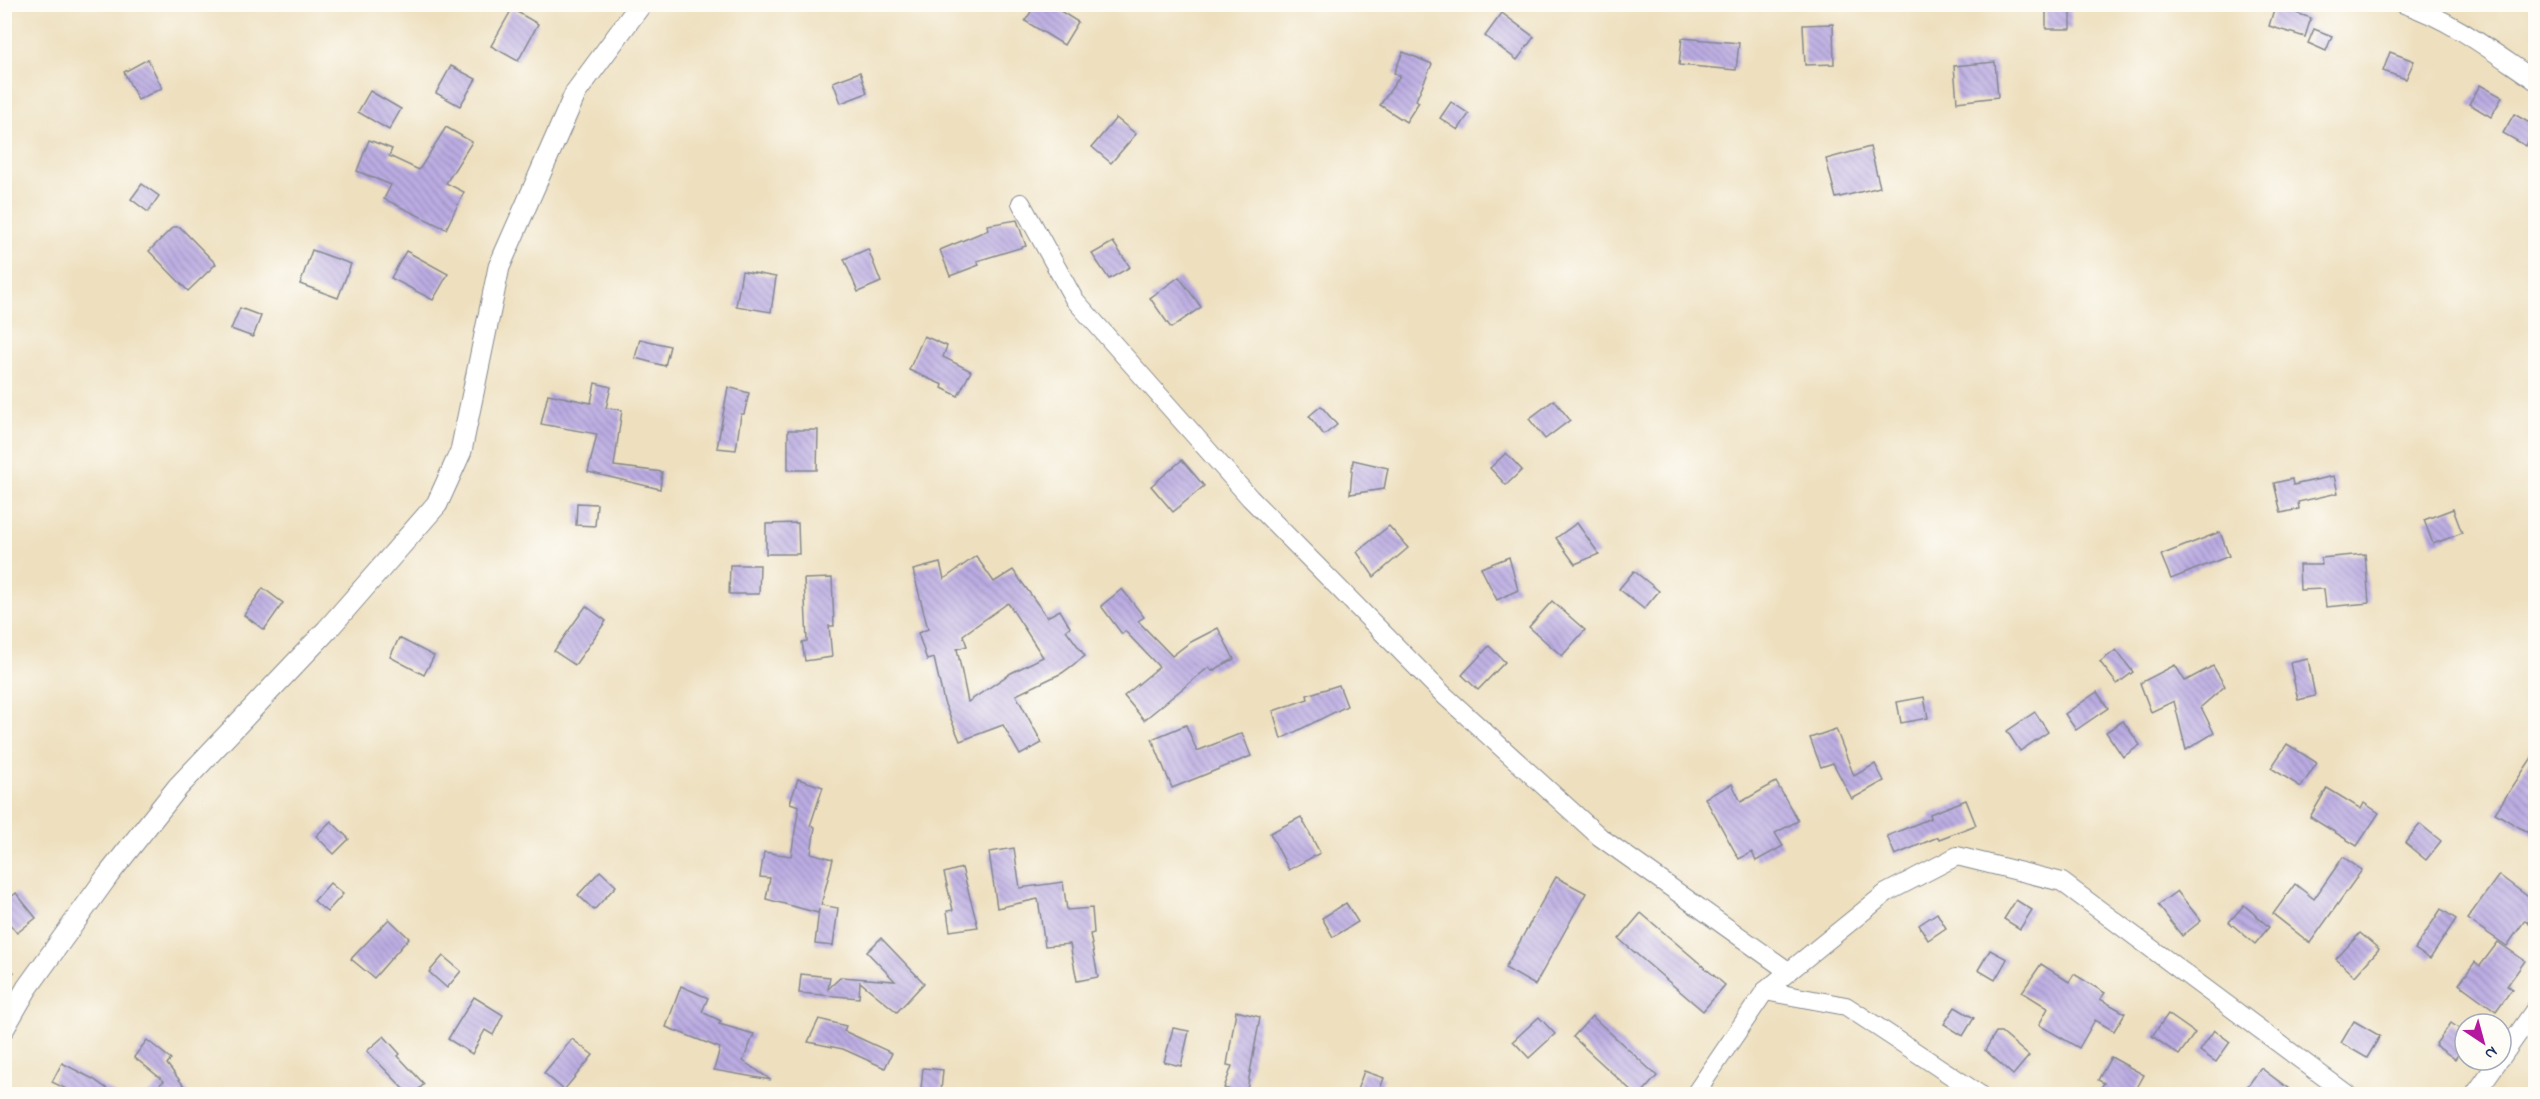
<svg xmlns="http://www.w3.org/2000/svg" width="2540" height="1099" font-family="'Indie Flower',sans-serif">
<style>
.building{fill:url(#building-back-hatch);fill-rule:evenodd}
.lines{fill:none;stroke-linecap:round;stroke-linejoin:round}
.minor-casing{stroke:#84888e;stroke-width:20}
.tertiary-casing{stroke:#84888e;stroke-width:23}
.path{stroke:#84888e;stroke-width:4;stroke-dasharray:1.5 4.5;stroke-linecap:butt}
.minor{stroke:#fff;stroke-width:18}
.tertiary{stroke:#fff;stroke-width:21}
</style>
<defs>
<pattern id="building-back-hatch" width="6" height="6" patternUnits="userSpaceOnUse" patternTransform="scale(1.5)"><rect width="6" height="6" fill="#bbace2"/><path d="M-1 5l2 2M0 0l6 6M5-1l2 2" fill="none" stroke="#978cba"/></pattern>
</defs>
<rect width="100%" height="100%" fill="#fdfcf7"/>
<filter id="ink" filterUnits="userSpaceOnUse"><feTurbulence type="fractalNoise" baseFrequency=".0167" numOctaves="2"/><feDisplacementMap in="SourceGraphic" scale="12" xChannelSelector="R" yChannelSelector="G"/><feConvolveMatrix kernelMatrix="1 2 1 2 8 2 1 2 1" color-interpolation-filters="sRGB"/></filter>
<filter id="wash" filterUnits="userSpaceOnUse"><feTurbulence type="fractalNoise" baseFrequency=".008" numOctaves="4" result="noise"/><feDisplacementMap in="SourceGraphic" scale="24" xChannelSelector="R" yChannelSelector="G"/><feGaussianBlur stdDeviation="1.35" result="paint"/><feColorMatrix in="noise" values="0 0 0 0 0 0 0 0 0 0 0 0 0 0 0 0 0 1.4 0 .05"/><feComposite in="paint" operator="in"/></filter>
<g filter="url(#wash)">
<rect width="100%" height="100%" fill="#eee0bf"/>
<g id="blocks">
<g class="building">
<polygon points="1036,4 1049,4 1078,22 1064,45 1025,21"/>
<polygon points="2275,6 2311,18 2305,37 2269,26"/>
<polygon points="512,9 538,24 518,61 491,46"/>
<rect x="2046" y="9" width="25" height="20"/>
<polygon points="1502,13 1534,37 1517,60 1485,36"/>
<polygon points="1833,24 1834,64 1805,65 1803,25"/>
<polygon points="2314,29 2332,36 2326,51 2308,43"/>
<polygon points="1682,38 1739,43 1736,70 1679,65"/>
<polygon points="1403,52 1432,64 1416,100 1419,102 1406,122 1380,105 1400,76 1394,73"/>
<polygon points="2390,52 2414,61 2406,79 2383,71"/>
<polygon points="148,59 162,88 138,100 124,72"/>
<polygon points="1995,62 1998,97 1957,102 1954,66"/>
<polygon points="451,66 476,79 460,106 436,93"/>
<polygon points="860,72 867,93 841,103 833,82"/>
<polygon points="2480,85 2502,97 2491,117 2469,104"/>
<polygon points="370,91 401,109 389,130 358,112"/>
<polygon points="1451,102 1469,114 1458,130 1440,118"/>
<polygon points="2514,114 2535,126 2526,146 2503,133"/>
<polygon points="1116,118 1136,134 1111,163 1092,147"/>
<polygon points="446,127 472,142 446,183 464,192 446,229 384,199 391,185 357,171 369,140 392,149 389,156 419,170"/>
<polygon points="1870,147 1880,187 1836,198 1826,159"/>
<polygon points="142,184 159,196 148,212 131,199"/>
<polygon points="1017,220 1026,246 977,261 979,265 950,276 940,250 988,230 987,225"/>
<polygon points="173,227 180,227 216,264 188,291 149,251"/>
<polygon points="1113,242 1130,267 1109,279 1092,254"/>
<polygon points="868,249 881,282 858,292 844,259"/>
<polygon points="312,250 351,264 338,298 300,284"/>
<polygon points="406,251 448,274 433,300 391,278"/>
<polygon points="742,271 776,277 771,312 736,306"/>
<polygon points="1179,277 1201,307 1171,328 1150,298"/>
<polygon points="240,308 261,316 253,337 231,329"/>
<polygon points="924,336 947,346 943,357 971,371 958,396 942,388 943,385 909,370"/>
<polygon points="640,339 670,346 665,366 635,358"/>
<polygon points="595,383 611,387 606,408 622,410 614,466 662,472 660,489 588,472 597,434 541,424 548,394 591,403"/>
<polygon points="728,387 749,393 744,414 741,414 736,450 717,448"/>
<polygon points="1554,400 1570,420 1545,439 1529,419"/>
<polygon points="1321,406 1337,425 1324,435 1309,416"/>
<polygon points="788,430 818,430 817,470 788,470"/>
<polygon points="1506,453 1522,470 1506,485 1490,468"/>
<polygon points="1182,460 1204,486 1173,512 1151,486"/>
<polygon points="1353,460 1388,468 1384,489 1350,494"/>
<polygon points="2334,476 2338,493 2298,502 2299,509 2281,513 2274,483 2292,479 2293,485"/>
<polygon points="577,503 597,504 595,526 576,525"/>
<polygon points="2453,509 2462,533 2433,544 2424,520"/>
<polygon points="798,523 799,554 766,554 766,524"/>
<polygon points="1577,523 1599,554 1575,564 1556,538"/>
<polygon points="1389,526 1408,548 1374,577 1357,552"/>
<polygon points="2220,532 2229,556 2171,579 2161,555"/>
<polygon points="2365,554 2369,603 2326,607 2324,589 2300,590 2299,565 2322,565 2321,558"/>
<path d="M 976,556 L 994,582 L 1013,570 L 1047,617 L 1060,610 L 1070,627 L 1066,630 L 1085,656 L 1062,673 L 1016,695 L 1042,743 L 1020,755 L 1003,725 L 960,741 L 944,702 L 934,658 L 927,660 L 918,633 L 928,629 L 913,570 L 940,563 L 944,579 ZM 1008,603 L 1043,657 L 1011,673 L 968,702 L 957,649 L 967,646 L 963,635 Z"/>
<polygon points="1509,557 1518,590 1497,600 1481,568"/>
<polygon points="730,565 760,565 759,594 729,594"/>
<polygon points="1634,571 1659,591 1644,609 1619,589"/>
<polygon points="832,578 834,626 829,626 832,657 805,661 802,642 807,641 804,579"/>
<polygon points="263,588 283,603 264,630 244,615"/>
<polygon points="1122,589 1144,617 1138,621 1172,656 1189,643 1218,628 1234,659 1212,671 1209,667 1144,720 1124,696 1159,667 1125,631 1122,634 1101,606"/>
<polygon points="1552,601 1585,630 1562,656 1529,627"/>
<polygon points="586,606 606,621 575,665 554,651"/>
<polygon points="399,638 434,656 424,675 390,657"/>
<polygon points="1489,646 1505,662 1478,690 1462,675"/>
<polygon points="2116,650 2133,672 2117,684 2100,662"/>
<polygon points="2308,659 2315,696 2298,700 2290,663"/>
<polygon points="2175,665 2185,681 2213,666 2225,686 2201,707 2214,733 2186,750 2174,701 2151,712 2140,683"/>
<polygon points="1339,685 1347,706 1281,739 1273,711 1308,699 1307,695"/>
<polygon points="2097,692 2108,708 2076,730 2065,714"/>
<polygon points="1924,697 1928,718 1901,723 1897,702"/>
<polygon points="2035,712 2048,732 2020,751 2007,731"/>
<polygon points="2123,721 2140,745 2123,757 2106,732"/>
<polygon points="1186,725 1197,751 1242,733 1251,756 1172,788 1152,739"/>
<polygon points="1836,729 1854,776 1875,764 1884,781 1852,799 1833,763 1821,767 1810,738"/>
<polygon points="2287,744 2317,763 2301,787 2271,768"/>
<polygon points="2535,753 2535,837 2495,813"/>
<polygon points="798,779 823,787 810,826 815,827 811,853 833,859 821,905 838,908 833,946 815,944 819,909 818,913 766,899 770,878 760,877 764,852 791,856 799,806 790,803"/>
<polygon points="1776,782 1798,821 1775,833 1783,846 1756,861 1752,852 1739,859 1705,798 1732,784 1741,802"/>
<polygon points="2327,788 2361,809 2364,803 2379,813 2357,846 2310,817"/>
<polygon points="1966,800 1976,825 1939,839 1938,837 1895,855 1887,836 1931,818 1930,814"/>
<polygon points="1301,817 1320,853 1289,870 1270,833"/>
<polygon points="331,821 349,839 334,854 316,836"/>
<polygon points="2420,824 2441,841 2426,860 2405,843"/>
<polygon points="1014,848 1020,888 1063,882 1067,910 1092,908 1094,933 1090,934 1098,977 1077,981 1070,944 1045,946 1038,899 997,908 989,852"/>
<polygon points="2343,857 2362,870 2310,943 2273,914 2295,884 2314,899"/>
<polygon points="962,868 978,927 950,931 947,911 953,910 944,873"/>
<polygon points="600,871 616,886 594,910 578,895"/>
<polygon points="2499,875 2535,902 2535,927 2525,920 2507,946 2467,919"/>
<polygon points="1556,877 1586,893 1535,985 1505,968"/>
<polygon points="330,883 343,894 327,912 314,901"/>
<polygon points="2177,891 2201,921 2182,936 2158,905"/>
<polygon points="16,893 36,918 17,933 4,917 4,903"/>
<polygon points="2016,900 2032,910 2020,929 2004,919"/>
<polygon points="1346,903 1358,922 1333,937 1322,918"/>
<polygon points="2244,905 2269,927 2255,944 2229,922"/>
<polygon points="2441,909 2456,919 2430,959 2415,949"/>
<polygon points="1641,913 1725,985 1703,1011 1619,939"/>
<polygon points="1937,913 1946,928 1928,940 1919,925"/>
<polygon points="389,919 409,938 374,978 351,959"/>
<polygon points="2360,933 2379,949 2355,976 2336,959"/>
<polygon points="881,938 924,983 897,1012 860,982 859,998 799,993 801,974 830,977 828,989 841,977 895,981 867,952"/>
<polygon points="2498,942 2525,961 2507,986 2512,989 2496,1011 2459,984 2475,962 2480,966"/>
<polygon points="1990,950 2007,959 1995,980 1978,970"/>
<polygon points="443,956 461,971 447,988 429,972"/>
<polygon points="2041,964 2069,982 2074,974 2105,993 2100,999 2125,1013 2114,1031 2095,1020 2079,1048 2039,1025 2048,1008 2022,992"/>
<polygon points="681,986 708,998 702,1012 721,1021 719,1024 754,1034 743,1061 771,1080 714,1070 720,1048 666,1027"/>
<polygon points="474,997 503,1015 493,1035 485,1030 472,1054 448,1039"/>
<polygon points="1955,1007 1974,1018 1963,1036 1944,1024"/>
<polygon points="1236,1011 1260,1017 1246,1095 1224,1088 1232,1066 1227,1065"/>
<polygon points="2168,1014 2195,1033 2179,1055 2152,1036"/>
<polygon points="1592,1016 1657,1076 1640,1095 1636,1095 1573,1037"/>
<polygon points="1539,1017 1555,1034 1529,1058 1513,1041"/>
<polygon points="819,1019 846,1026 844,1031 892,1053 885,1068 843,1049 808,1042"/>
<polygon points="2354,1021 2380,1036 2367,1058 2341,1043"/>
<polygon points="2451,1023 2465,1033 2465,1045 2455,1059 2435,1045"/>
<polygon points="1173,1028 1189,1031 1181,1066 1164,1062"/>
<polygon points="2214,1030 2230,1042 2216,1062 2200,1051"/>
<polygon points="1996,1032 2001,1032 2029,1056 2013,1075 1985,1050"/>
<polygon points="384,1036 400,1054 398,1056 424,1084 413,1095 410,1095 367,1051"/>
<polygon points="572,1039 593,1055 564,1090 544,1073"/>
<polygon points="147,1040 171,1059 167,1064 191,1095 147,1095 164,1081 134,1057"/>
<polygon points="2111,1057 2144,1075 2133,1095 2096,1095 2104,1083 2098,1080"/>
<polygon points="62,1063 93,1079 116,1095 78,1095 52,1082"/>
<polygon points="923,1068 943,1070 941,1091 921,1089"/>
<polygon points="2261,1068 2297,1095 2241,1095"/>
<polygon points="1364,1071 1384,1078 1378,1095 1369,1095 1357,1090"/>
</g>
</g>
</g>
<g filter="url(#ink)">
<use href="#blocks" fill-opacity="0" stroke="#84888e" stroke-width="1.5"/>
<g class="lines">
<defs>
<g id="minor">
<path d="M 2404,4 C 2452,20 2493,52 2536,81"/>
<polyline points="1021,203 1074,299 1250,498 1445,696 1600,837 1788,971"/>
<polyline points="1765,991 1846,1006 1979,1094"/>
<polyline points="2501,1058 2536,1008"/>
<polyline points="1695,1094 1765,991 1886,893 1957,856 2062,882 2347,1094"/>
<polyline points="2475,1094 2499,1060"/>
</g>
<polyline id="tertiary" points="4,1028 27,988 109,874 178,787 327,630 437,504 461,451 499,267 576,92 641,4"/>
</defs>
<use href="#minor" class="minor-casing"/>
<use href="#tertiary" class="tertiary-casing"/>
<polyline class="path" points="4,964 14,974"/>
<use href="#minor" class="minor"/>
<use href="#tertiary" class="tertiary"/>
</g>
</g>
<rect width="2540" height="1099" fill="none" stroke="#fdfcf7" stroke-width="24"/>
<g transform="translate(2483 1042) rotate(144)"><circle r="28" fill="#fdfcf7" stroke="#a3aaba" stroke-width="1.5"/>
<path d="M0-4.5L10 22L0 15L-10 22Z" fill="#b5179e"/>
<text y="-9" font-size="16" font-weight="bold" text-anchor="middle" fill="#1b2f5e">N</text>
</g>
</svg>
